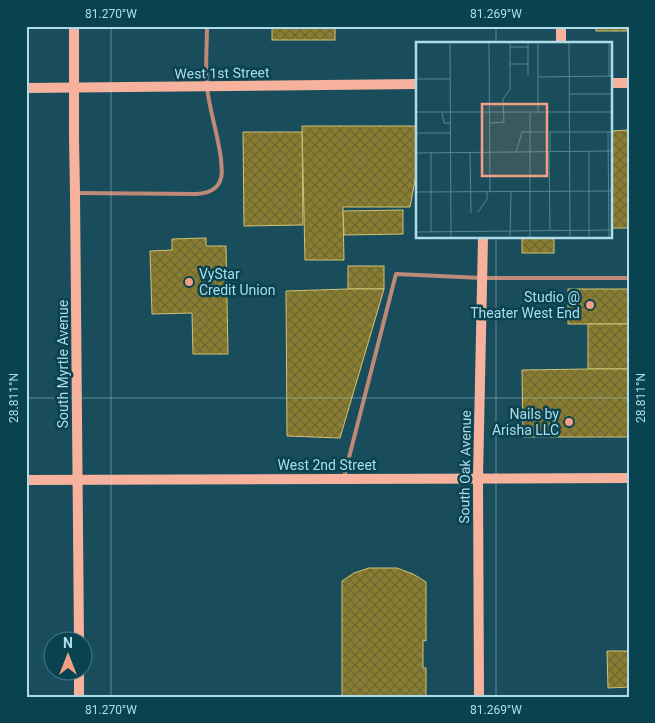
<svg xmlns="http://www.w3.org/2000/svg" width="655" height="723" font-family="Roboto,sans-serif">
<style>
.building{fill:url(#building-cross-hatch);stroke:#d2c377}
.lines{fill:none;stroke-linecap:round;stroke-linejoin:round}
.lane{stroke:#be8977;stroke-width:4}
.secondary{stroke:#f6b29c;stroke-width:10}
.ticks{fill:none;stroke:#b0dce9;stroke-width:1;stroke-opacity:0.45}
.poi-dot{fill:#f39f84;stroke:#0a4350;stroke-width:2}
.labels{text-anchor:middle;stroke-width:5;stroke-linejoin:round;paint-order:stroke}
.street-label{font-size:14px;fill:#b0dce9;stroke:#0a4350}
.poi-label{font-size:14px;fill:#b0dce9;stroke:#0a4350;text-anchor:end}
.inset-road{fill:none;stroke:#558694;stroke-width:1}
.view{fill:#f39f84;fill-opacity:0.15;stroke:#f39f84;stroke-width:2.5}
.inset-edge{fill:none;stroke:#b0dce9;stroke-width:2.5}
.neatline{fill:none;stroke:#b0dce9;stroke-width:2}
.ticks-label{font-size:12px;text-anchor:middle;fill:#b0dce9}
</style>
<defs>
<pattern id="building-cross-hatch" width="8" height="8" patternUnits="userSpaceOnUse" patternTransform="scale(1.25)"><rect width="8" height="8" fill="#8b7d2f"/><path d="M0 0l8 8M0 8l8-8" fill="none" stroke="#6d6837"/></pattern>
</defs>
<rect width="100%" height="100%" fill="#194d5b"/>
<g class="building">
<rect x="272" y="26" width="63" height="14"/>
<polygon points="416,26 522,26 522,27 416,28"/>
<rect x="596" y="26" width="33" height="5"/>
<polygon points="302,126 418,126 418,165 410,207 343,207 344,260 305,260"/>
<polygon points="629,130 629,228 611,228 611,131"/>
<polygon points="243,132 302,132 303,225 244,226"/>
<polygon points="403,210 403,234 344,235 343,211"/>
<polygon points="206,238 206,246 226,246 228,354 193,354 192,313 152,314 150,251 172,250 172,239"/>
<rect x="522" y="238" width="32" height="15"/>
<rect x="348" y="266" width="36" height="23"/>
<polygon points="348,289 384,289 340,438 287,436 286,291"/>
<rect x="568" y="289" width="61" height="35"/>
<rect x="588" y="324" width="41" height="45"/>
<polygon points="26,343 27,343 26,428"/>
<polygon points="588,369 629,369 629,437 523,437 522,370"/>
<polygon points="26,519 27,519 28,633 26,633"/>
<polygon points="369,568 397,568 413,574 426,582 426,641 423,640 423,668 426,668 426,697 340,697 342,696 342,581 354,573"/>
<polygon points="607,651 629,651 629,687 608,688"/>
</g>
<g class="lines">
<g class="lane">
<path d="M 76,193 L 197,194 C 208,193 218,190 221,178 C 223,172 221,165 221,159 C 218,135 210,112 207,88 C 205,69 207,45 207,26"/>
<polyline points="344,477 396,274 482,278 629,278"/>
</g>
<g class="secondary">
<polyline points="74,26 74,137 75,193 79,640"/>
<polyline points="561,26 561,44"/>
<polyline points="611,83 629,83"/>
<polyline points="26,88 418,84"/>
<polyline points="26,480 629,478"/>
<polyline points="79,670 79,697"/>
<polyline points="479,697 478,478 483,238"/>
</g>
</g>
<path class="ticks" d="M 111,26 L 111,697M 496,26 L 496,44M 496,238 L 496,697M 26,398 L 629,398"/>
<g class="poi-dot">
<circle cx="189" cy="282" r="5"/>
<circle cx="590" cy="305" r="5"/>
<circle cx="569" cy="422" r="5"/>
</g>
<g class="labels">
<g class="street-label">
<text transform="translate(222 73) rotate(-1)" y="5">West 1st Street</text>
<text transform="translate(63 364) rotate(-90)" y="5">South Myrtle Avenue</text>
<text x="327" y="470">West 2nd Street</text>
<text transform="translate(465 467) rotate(-89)" y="5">South Oak Avenue</text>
</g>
<g class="poi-label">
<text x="199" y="279" text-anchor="start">VyStar<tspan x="199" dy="16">Credit Union</tspan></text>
<text x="580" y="302">Studio @<tspan x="580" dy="16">Theater West End</tspan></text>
<text x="559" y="419">Nails by<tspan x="559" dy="16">Arisha LLC</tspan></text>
</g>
</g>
<g transform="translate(416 42)">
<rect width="196" height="196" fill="#194d5b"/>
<path class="inset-road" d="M 34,0 L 35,196M 73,0 L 74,150M 112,0 L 112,34M 122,0 L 122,71M 153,0 L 154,196M 193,0 L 193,34M 94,5 L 112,5M 94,22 L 112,22M 122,35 L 197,34M 0,37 L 34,37M 153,52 L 197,52M 0,70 L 197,70M 26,71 L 28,81 L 34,81M 74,81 L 88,80 L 87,57 L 94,47 L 94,0M 134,90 L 197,90M 192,90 L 193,196M 0,91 L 34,91M 173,109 L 173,194M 15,110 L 15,190M 54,110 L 55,171M 100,110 L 106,90 L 134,90 L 134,110M 133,110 L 134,189M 0,111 L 197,109M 0,150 L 197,149M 62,170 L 71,157 L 71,150M 0,190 L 197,188M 94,196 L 95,150M 114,196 L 114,71"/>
<path class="view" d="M 66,62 L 131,62 L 131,134 L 66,134 Z"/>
<rect width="196" height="196" class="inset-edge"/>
</g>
<rect width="655" height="723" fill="none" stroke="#0a4350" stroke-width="55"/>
<g transform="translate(68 656)"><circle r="24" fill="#0a4350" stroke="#4c808d"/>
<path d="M0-4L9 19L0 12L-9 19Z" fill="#f39f84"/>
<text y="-8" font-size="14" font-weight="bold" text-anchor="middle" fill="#b0dce9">N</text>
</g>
<rect x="28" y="28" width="600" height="668" class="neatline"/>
<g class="ticks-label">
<text x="111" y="18">81.270°W</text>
<text x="496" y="18">81.269°W</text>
<text transform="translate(14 398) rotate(-90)" y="4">28.811°N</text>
<text transform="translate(641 398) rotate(-90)" y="4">28.811°N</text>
<text x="111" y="714">81.270°W</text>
<text x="496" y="714">81.269°W</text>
</g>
</svg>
